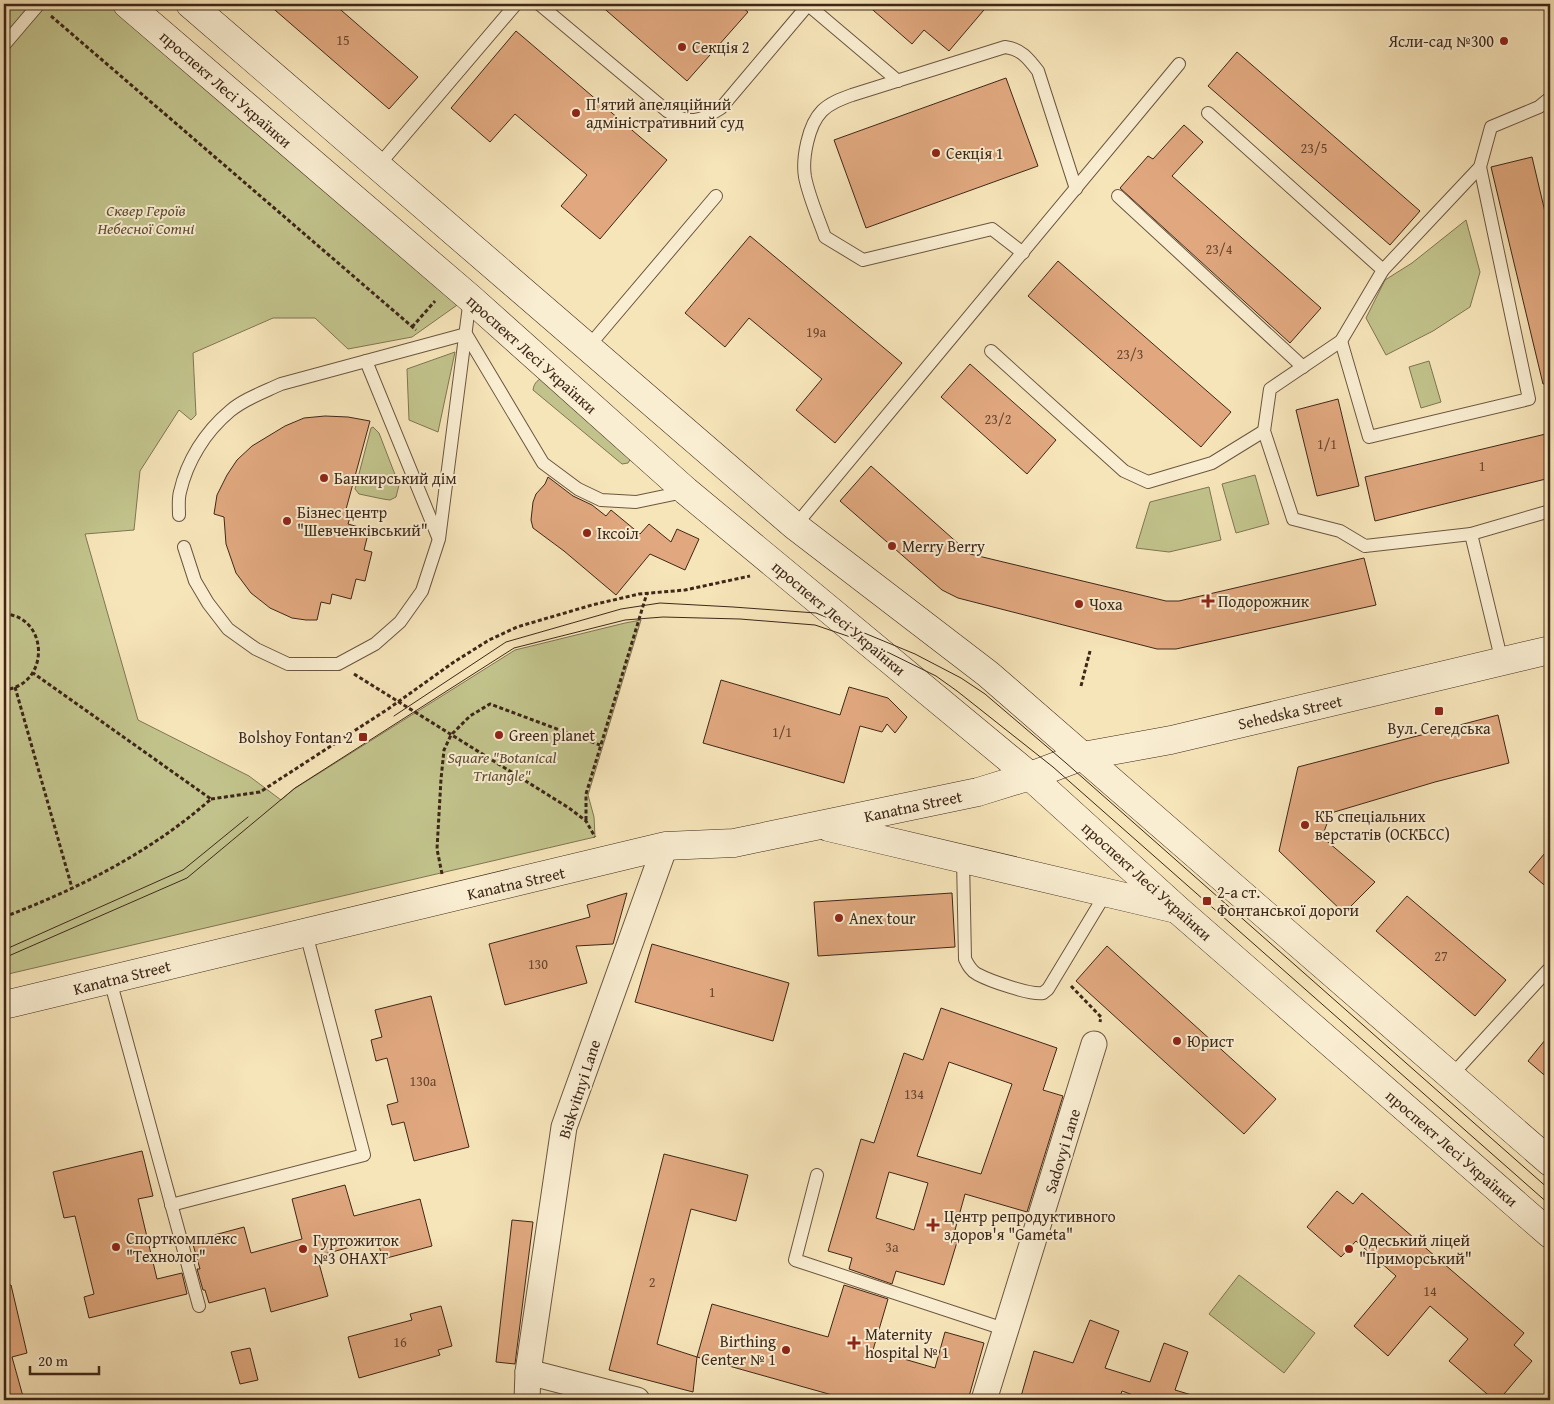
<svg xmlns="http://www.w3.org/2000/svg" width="1554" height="1404" font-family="'Gentium Book Plus',serif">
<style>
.green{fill:#c2c38c;stroke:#807552}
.building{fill:#e1a87f;stroke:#3e2718;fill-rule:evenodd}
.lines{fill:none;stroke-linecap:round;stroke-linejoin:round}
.service-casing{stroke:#6c5640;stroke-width:14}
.minor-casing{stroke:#6c5640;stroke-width:27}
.secondary-casing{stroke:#3e2718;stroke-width:29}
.path{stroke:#3e2718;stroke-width:3;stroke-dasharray:4 2.5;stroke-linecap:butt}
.service{stroke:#faeed2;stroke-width:12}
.minor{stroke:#faeed2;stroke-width:25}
.secondary{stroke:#faeed2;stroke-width:28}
.tram{stroke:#3e2718;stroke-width:1}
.poi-dot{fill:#8f2418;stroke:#faeed2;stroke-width:2}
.labels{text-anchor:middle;stroke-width:4;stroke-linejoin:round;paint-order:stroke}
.number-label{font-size:14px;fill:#674732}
.poi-label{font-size:16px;fill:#3e2718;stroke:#faeed2;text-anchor:start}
.street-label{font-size:16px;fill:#3e2718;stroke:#faeed2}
.park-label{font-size:16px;font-style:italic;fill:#5f4e35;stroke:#faeed2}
</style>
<rect width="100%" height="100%" fill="#f7e5ba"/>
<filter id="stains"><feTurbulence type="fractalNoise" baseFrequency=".004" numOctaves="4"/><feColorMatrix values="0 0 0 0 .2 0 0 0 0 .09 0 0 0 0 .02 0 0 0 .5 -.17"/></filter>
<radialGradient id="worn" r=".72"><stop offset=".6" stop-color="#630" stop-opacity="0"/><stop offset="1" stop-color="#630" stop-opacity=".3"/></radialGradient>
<g class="green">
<polygon points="4,4 114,4 460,303 412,337 348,349 315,318 273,318 193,353 196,415 191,420 179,410 140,471 134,530 85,534 138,720 249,776 281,800 294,789 515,650 625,623 641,620 588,795 594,817 595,837 4,975"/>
<polygon points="1466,220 1480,272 1470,307 1433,331 1386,355 1366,318 1385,280 1412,263"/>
<polygon points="455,352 438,432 409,420 407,369"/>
<polygon points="1429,361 1441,402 1421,408 1409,367"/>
<path d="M 542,378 L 631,458 L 628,463 L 622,464 L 533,390 C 534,384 536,381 542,378 Z"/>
<polygon points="373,427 379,433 399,485 396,497 390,500 383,499 359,494 355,489 371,428"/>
<polygon points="1255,475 1269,524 1236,533 1222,484"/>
<polygon points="1209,487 1221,540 1169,552 1136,548 1150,502"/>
<polygon points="1239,1275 1315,1333 1284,1373 1209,1314"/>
</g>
<g class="building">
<polygon points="268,4 334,4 418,77 389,109"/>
<polygon points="599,4 738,4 748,12 687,81"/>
<polygon points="866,4 989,4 949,51 924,30 912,44"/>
<polygon points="516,31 667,160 600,239 561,206 587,175 515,114 490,142 451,108"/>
<polygon points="1237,52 1420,211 1390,245 1208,86"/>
<polygon points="1006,78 1038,166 866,228 834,140"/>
<polygon points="1184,125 1203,142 1172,176 1321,308 1290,343 1120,188 1148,156 1153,159"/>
<polygon points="1532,157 1550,233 1550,383 1543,384 1491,167"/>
<polygon points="750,236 902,363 835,443 796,410 822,379 749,318 725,347 685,313"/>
<polygon points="1058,261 1231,412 1201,447 1028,296"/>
<polygon points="970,364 1056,440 1027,474 941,397"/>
<polygon points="1338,399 1359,486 1317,496 1296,410"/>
<polygon points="325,416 348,417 370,421 345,513 351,514 348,524 369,530 364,550 372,552 365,581 356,579 351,599 332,594 330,604 321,602 317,620 306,620 292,618 270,608 251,593 236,573 226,544 224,517 214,514 217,495 227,475 237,460 252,446 285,426 304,418"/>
<polygon points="1550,433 1550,478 1375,521 1365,477"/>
<polygon points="871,466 970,554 1166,601 1179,601 1364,558 1376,605 1176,649 1157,649 958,598 942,590 840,501"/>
<polygon points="548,477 573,496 592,505 606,516 611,510 640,534 649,524 671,542 677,529 699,539 685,570 650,554 616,595 564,551 533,528 531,520 533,502 536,494 545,484"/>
<polygon points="721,680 840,715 849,687 888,698 907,717 895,733 887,724 882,732 860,726 844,783 703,743"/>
<polygon points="1498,715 1509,763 1435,782 1331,813 1322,837 1375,882 1344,913 1279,851 1298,767"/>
<polygon points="1550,847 1550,890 1529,872"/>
<polygon points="627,893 613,944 576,946 587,983 505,1005 489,944 590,917 587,905"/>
<polygon points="952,893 955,947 818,956 814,902"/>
<polygon points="1407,896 1506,980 1475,1016 1376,931"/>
<polygon points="652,944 789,983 773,1041 635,1002"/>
<polygon points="1107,946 1276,1099 1244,1134 1076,981"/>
<polygon points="431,996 469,1147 414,1161 404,1122 392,1125 387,1105 398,1102 387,1058 376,1061 371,1040 382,1037 375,1010"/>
<path d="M 941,1008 L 1057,1048 L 1043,1090 L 1063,1096 L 1027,1212 L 965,1194 L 952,1241 L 957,1242 L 944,1285 L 896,1271 L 892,1284 L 849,1269 L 852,1258 L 828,1251 L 861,1139 L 874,1143 L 904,1053 L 923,1060 ZM 949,1062 L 1012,1084 L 981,1174 L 917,1156 ZM 889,1172 L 928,1183 L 914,1230 L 876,1218 Z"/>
<polygon points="1550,1034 1550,1080 1528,1061"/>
<polygon points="142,1151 153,1196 138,1199 157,1279 182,1273 187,1294 89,1318 84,1297 94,1294 75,1216 64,1218 53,1172"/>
<polygon points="664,1154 748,1175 736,1221 691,1209 657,1344 697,1357 693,1392 609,1370"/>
<polygon points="345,1185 354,1216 420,1199 432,1246 383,1259 377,1240 317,1256 328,1296 271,1312 265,1288 209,1303 205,1290 203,1290 197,1269 200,1269 192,1241 244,1227 251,1253 302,1239 292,1199"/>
<polygon points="1337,1191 1353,1204 1362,1193 1524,1333 1514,1345 1532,1361 1499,1400 1494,1400 1449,1361 1468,1339 1430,1306 1388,1356 1354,1326 1396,1276 1356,1241 1341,1257 1307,1227"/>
<polygon points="512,1220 533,1222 515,1364 496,1362"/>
<polygon points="11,1285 27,1353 12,1357 24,1400 4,1400 4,1286"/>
<polygon points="844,1285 888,1299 873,1350 935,1368 945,1332 984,1343 968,1400 850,1400 697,1357 712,1304 828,1337"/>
<polygon points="441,1306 452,1346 438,1350 440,1355 359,1378 348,1337 412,1320 410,1314"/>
<polygon points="1090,1320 1119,1331 1105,1368 1150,1382 1164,1343 1188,1352 1175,1390 1195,1396 1194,1400 1143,1400 1144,1399 1122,1391 1119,1400 1020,1400 1034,1351 1073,1363"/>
<polygon points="250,1348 258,1380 240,1384 231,1352"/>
</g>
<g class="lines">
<defs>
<g id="service">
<path d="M 539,4 L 667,111 C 689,125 700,122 721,108 L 808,5"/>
<polyline points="807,4 898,81"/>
<polyline points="4,45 39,4"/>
<polyline points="1208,113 1383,270"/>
<polyline points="378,166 516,4"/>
<polyline points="1118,196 1303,367"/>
<path d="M 1023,253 L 992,229 L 863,260 L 825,237 C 818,217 809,197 805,177 C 802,159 808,125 822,111 C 830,103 841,99 852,95 L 1005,47 C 1021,49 1028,58 1038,71 L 1076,189"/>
<polyline points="1341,341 1369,437 1529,399 1480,167"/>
<polyline points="588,347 716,196"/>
<polyline points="991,351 1124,471 1148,482 1212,463 1264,431"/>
<polyline points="366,361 438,537"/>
<path d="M 179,515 C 179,507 178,499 180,492 C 187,461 205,432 230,411 C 244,399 264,392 281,384 L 466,334 L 543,463 L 578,489 L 601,500 L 636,502 L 684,492"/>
<polyline points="795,526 1179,64"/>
<polyline points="1471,534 1550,511"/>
<polyline points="184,547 195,581 208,603 228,629 256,649 288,664 338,664 375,644 400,622 422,591 439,539 470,298"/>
<polyline points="1502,662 1471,534 1365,546 1340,531 1293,519 1264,431 1270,389 1341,341 1383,270 1480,167 1491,127 1539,107 1550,98"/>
<path d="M 963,859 L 965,959 C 968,965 971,971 977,974 C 990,981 1030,995 1043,993 L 1048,989 L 1106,893"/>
<polyline points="110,980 199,1306"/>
<polyline points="1451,1076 1548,970 1550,972"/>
<polyline points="817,1175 795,1260 1007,1330"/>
<polyline points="171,1205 364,1155 306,933"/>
</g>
<g id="minor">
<polyline points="528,1372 637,1400"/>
<polyline points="527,1400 528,1372 564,1127 665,846"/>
<polyline points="984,1400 1094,1044"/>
</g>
<g id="secondary">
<polyline points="127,4 470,298 686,491 1030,776 1178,910 1550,1234"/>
<polyline points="190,4 795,526 988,674 1550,1162"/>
<polyline points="828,827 1176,909"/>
<polyline points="4,1005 665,846 734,843 978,792 1030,776 1083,756 1171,740 1550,650"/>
</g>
</defs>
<use href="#service" class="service-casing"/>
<use href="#minor" class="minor-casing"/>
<use href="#secondary" class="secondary-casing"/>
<g class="path">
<polyline points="51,16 416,330"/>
<polyline points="412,327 435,301"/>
<path d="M 4,614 C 49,616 51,685 4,690"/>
<polyline points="354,674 569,808 586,821 595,837"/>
<polyline points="1081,686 1090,651"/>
<polyline points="15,687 72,888"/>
<polyline points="211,799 260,792 388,709 454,662 489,640 517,627 592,605 639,594 685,590 750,576"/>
<polyline points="586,820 586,794 647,593"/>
<polyline points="442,874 437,849 441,779 444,750 451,735 470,716 490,704 600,745"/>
<path d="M 4,917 C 78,889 151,852 211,799 L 33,673"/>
<polyline points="1071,986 1101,1017 1100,1022"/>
</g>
<use href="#service" class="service"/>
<use href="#minor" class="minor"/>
<use href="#secondary" class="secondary"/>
<g class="tram">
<polyline points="394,716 506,642 621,609 660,603 733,607 816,613 915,654 961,678 985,694 1066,763 1550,1190"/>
<polyline points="4,950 183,870 248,817"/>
<polyline points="4,958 187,878 295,788 514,648 625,620 663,617 740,619 815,625 871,644 936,676 957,691 1053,767 1550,1205"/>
</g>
</g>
<g class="poi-dot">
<circle cx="1504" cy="41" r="5"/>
<circle cx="682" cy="47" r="5"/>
<circle cx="576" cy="113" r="5"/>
<circle cx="936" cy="153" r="5"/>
<circle cx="324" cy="478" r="5"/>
<circle cx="287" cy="521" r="5"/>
<circle cx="587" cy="533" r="5"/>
<circle cx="892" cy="546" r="5"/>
<path d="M1205.5 593.5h5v5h5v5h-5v5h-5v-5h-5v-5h5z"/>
<circle cx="1079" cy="604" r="5"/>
<rect x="1434" y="706" width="10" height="10" rx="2.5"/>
<circle cx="499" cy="735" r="5"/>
<rect x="358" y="732" width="10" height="10" rx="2.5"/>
<circle cx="1305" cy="825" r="5"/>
<rect x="1202" y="896" width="10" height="10" rx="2.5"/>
<circle cx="839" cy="918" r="5"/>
<circle cx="1177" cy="1041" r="5"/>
<path d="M930.5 1217.5h5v5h5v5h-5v5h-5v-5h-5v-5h5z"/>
<circle cx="116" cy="1247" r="5"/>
<circle cx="303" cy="1249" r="5"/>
<circle cx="1349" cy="1249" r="5"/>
<path d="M851.5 1335.5h5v5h5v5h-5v5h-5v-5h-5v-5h5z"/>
<circle cx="786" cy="1350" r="5"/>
</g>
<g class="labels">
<g class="number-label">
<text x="343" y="45">15</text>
<text x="1314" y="153">23/5</text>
<text x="1219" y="254">23/4</text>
<text x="816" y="337">19а</text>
<text x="1130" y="359">23/3</text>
<text x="998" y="424">23/2</text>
<text x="1327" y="449">1/1</text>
<text x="1482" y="471">1</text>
<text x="782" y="737">1/1</text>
<text x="1441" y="961">27</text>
<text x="538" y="969">130</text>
<text x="712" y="997">1</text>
<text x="423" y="1086">130а</text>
<text x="914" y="1099">134</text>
<text x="892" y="1252">3а</text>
<text x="652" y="1287">2</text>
<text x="1430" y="1296">14</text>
<text x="400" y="1347">16</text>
</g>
<g class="poi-label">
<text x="1494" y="47" text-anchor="end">Ясли-сад №300</text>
<text x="692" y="53">Секція 2</text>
<text x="586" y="110">П'ятий апеляційний<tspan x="586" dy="18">адміністративний суд</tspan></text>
<text x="946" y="159">Секція 1</text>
<text x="334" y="484">Банкирський дім</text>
<text x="297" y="518">Бізнес центр<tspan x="297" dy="18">"Шевченківський"</tspan></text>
<text x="597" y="539">Іксоіл</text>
<text x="902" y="552">Merry Berry</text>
<text x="1218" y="607">Подорожник</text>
<text x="1089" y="610">Чоха</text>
<text x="1439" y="734" text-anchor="middle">Вул. Сегедська</text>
<text x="509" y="741">Green planet</text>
<text x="353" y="743" text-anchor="end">Bolshoy Fontan 2</text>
<text x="1315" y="822">КБ спеціальних<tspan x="1315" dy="18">верстатів (ОСКБСС)</tspan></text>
<text x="1217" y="898">2-а ст.<tspan x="1217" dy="18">Фонтанської дороги</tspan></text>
<text x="849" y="924">Anex tour</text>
<text x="1187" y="1047">Юрист</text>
<text x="944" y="1222">Центр репродуктивного<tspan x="944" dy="18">здоров'я "Gameta"</tspan></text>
<text x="126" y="1244">Спорткомплекс<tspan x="126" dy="18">"Технолог"</tspan></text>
<text x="313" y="1246">Гуртожиток<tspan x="313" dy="18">№3 ОНАХТ</tspan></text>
<text x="1359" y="1246">Одеський ліцей<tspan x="1359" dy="18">"Приморський"</tspan></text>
<text x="865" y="1340">Maternity<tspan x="865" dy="18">hospital № 1</tspan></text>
<text x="776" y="1347" text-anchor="end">Birthing<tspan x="776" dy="18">Center № 1</tspan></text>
</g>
<g class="street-label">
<text transform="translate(226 89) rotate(41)" y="6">проспект Лесі Українки</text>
<text transform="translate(532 354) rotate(42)" y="6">проспект Лесі Українки</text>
<text transform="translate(839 618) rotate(40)" y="6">проспект Лесі Українки</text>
<text transform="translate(1290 712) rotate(-13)" y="6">Sehedska Street</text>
<text transform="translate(913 806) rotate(-12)" y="6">Kanatna Street</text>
<text transform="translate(1147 881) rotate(42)" y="6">проспект Лесі Українки</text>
<text transform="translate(516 883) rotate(-13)" y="6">Kanatna Street</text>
<text transform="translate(122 977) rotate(-14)" y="6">Kanatna Street</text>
<text transform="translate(579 1089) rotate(-72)" y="6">Biskvitnyi Lane</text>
<text transform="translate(1452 1148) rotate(41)" y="6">проспект Лесі Українки</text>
<text transform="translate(1062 1151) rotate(-73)" y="6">Sadovyi Lane</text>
</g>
<g class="park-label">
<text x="146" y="216">Сквер Героїв<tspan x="146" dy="18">Небесної Сотні</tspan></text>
<text x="502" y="763">Square "Botanical<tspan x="502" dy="18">Triangle"</tspan></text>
</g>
</g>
<rect width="1554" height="1404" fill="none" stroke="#f7e5ba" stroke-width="20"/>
<rect x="5" y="5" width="1544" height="1394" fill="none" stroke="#3e2718" stroke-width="2.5"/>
<rect x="10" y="10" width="1534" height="1384" fill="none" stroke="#3e2718"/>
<path d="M30 1366v8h69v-8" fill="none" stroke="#3e2718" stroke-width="2.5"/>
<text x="38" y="1366" font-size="15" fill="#3e2718" stroke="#faeed2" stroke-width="4" paint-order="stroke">20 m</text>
<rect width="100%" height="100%" filter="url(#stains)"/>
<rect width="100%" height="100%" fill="url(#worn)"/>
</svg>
